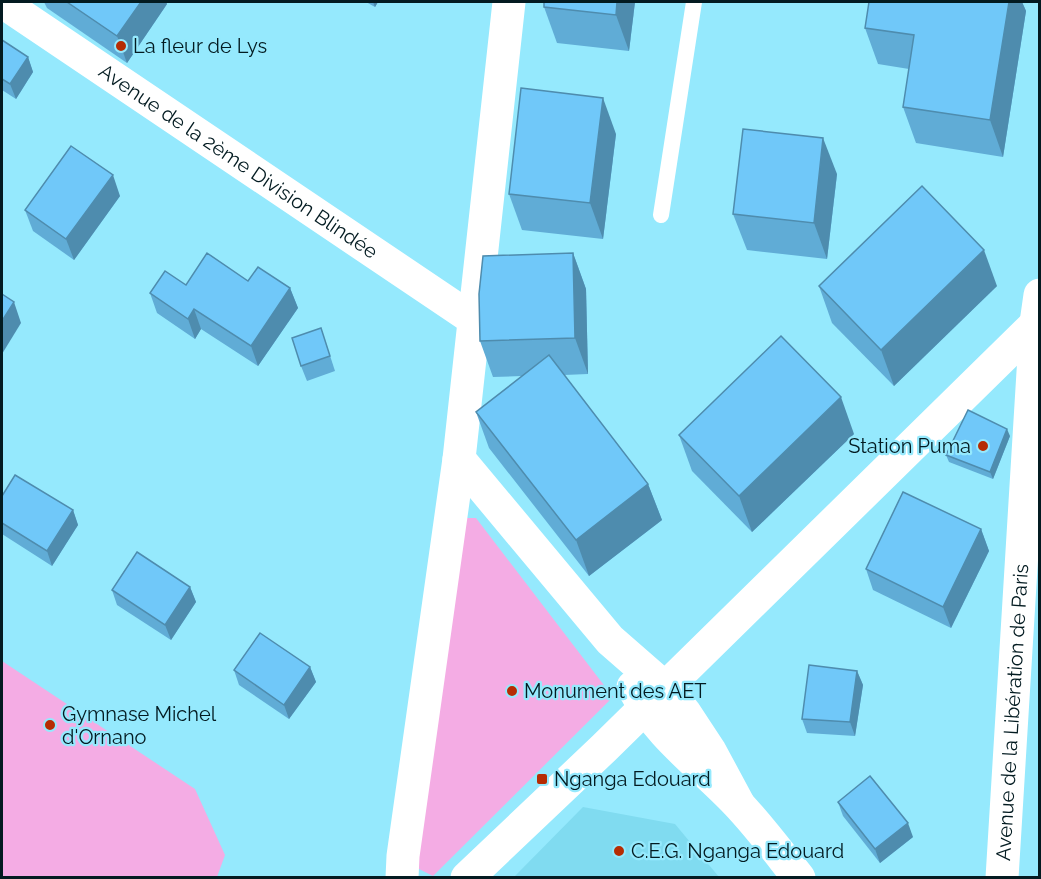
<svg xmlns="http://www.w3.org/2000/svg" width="1041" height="879" font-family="Raleway,sans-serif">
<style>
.built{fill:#80dbf0}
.green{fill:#f4ace4}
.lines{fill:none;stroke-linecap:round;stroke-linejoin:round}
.lane{stroke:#fff;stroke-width:16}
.street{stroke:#fff;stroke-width:32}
.secondary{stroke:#fff;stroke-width:33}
.wall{fill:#60acd6}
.shaded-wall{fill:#4e8cae}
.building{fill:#70c8f9;stroke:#4e8cae;stroke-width:1.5}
.poi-dot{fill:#b62c03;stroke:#95e9fd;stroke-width:2}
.labels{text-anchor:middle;stroke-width:4.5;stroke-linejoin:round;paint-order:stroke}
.poi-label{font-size:20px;fill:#031b21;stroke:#95e9fd;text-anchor:start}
.street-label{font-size:20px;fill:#031b21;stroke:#95e9fd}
</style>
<rect width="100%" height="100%" fill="#95e9fd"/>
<polygon class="built" points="583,807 675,824 719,877 514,877"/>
<g class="green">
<polygon points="459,518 476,518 613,697 433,876 417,868"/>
<polygon points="2,661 195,789 225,855 217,877 2,877"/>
</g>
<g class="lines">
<polyline class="lane" points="661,215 694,2"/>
<path class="street" id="s1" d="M 2,2 L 474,320"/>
<g class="secondary">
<polyline points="509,2 459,459 610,640 665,688 685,713 710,751 738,803"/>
<path d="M 633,687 C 658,736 701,765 737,803 C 759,826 779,853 799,878"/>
<polyline points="402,878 403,856 459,459"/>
<polyline points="467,878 604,748 1040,320"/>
<path id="s2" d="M 1002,878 L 1036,323 L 1040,295"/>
</g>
</g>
<g class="wall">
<polygon points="44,2 166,2 167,4 127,63 47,8"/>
<polygon points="366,2 378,2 375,7"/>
<polygon points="544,2 635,2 629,51 557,43 544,7"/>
<polygon points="869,2 1022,2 1026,11 1003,157 916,143 903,107 909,69 878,64 865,28"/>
<polygon points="2,40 28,57 33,72 16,99 2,90"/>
<polygon points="616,134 603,239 522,230 509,194"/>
<polygon points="837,174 827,259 747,250 733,214"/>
<polygon points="120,196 74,260 33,231 25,210"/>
<polygon points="573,253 586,289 588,374 564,375 648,484 662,520 589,576 489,448 476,412 522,376 493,377 480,341"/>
<polygon points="248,281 290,288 298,308 258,366 201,329 195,339 157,313 150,293 186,285"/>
<polygon points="819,286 997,286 894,386 832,323"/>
<polygon points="321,328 335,371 307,381 301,366"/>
<polygon points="854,434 752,532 692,471 679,435"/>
<polygon points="1010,436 993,479 949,462 946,455"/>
<polygon points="2,496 73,510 78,525 52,566 2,534"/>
<polygon points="981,529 989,551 951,628 873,590 866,569"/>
<polygon points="190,587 196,602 171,640 117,605 112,590"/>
<polygon points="310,667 316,682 289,719 239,685 234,670"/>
<polygon points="857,671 863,685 855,736 807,733 802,719"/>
<polygon points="838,802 913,837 880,863 843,816"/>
</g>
<g class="shaded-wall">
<polygon points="141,2 166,2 167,4 127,63 117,36"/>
<polygon points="373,2 378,2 375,7"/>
<polygon points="617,2 635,2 629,51 616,15"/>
<polygon points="1009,2 1022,2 1026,11 1003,157 990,120"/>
<polygon points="28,57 33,72 16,99 10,84"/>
<polygon points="603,98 616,134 603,239 590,203"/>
<polygon points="823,138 837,174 827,259 814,223"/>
<polygon points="113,175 120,196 74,260 66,239"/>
<polygon points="984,250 997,286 894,386 881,350"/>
<polygon points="573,253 586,289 588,374 575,338"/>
<polygon points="290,288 298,308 258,366 251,346"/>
<polygon points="14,302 21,323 2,354 2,321"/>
<polygon points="194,309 201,329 195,339 188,319"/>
<polygon points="841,397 854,434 752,532 739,496"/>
<polygon points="1007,429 1010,436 993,479 990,472"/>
<polygon points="648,484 662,520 589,576 576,540"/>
<polygon points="73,510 78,525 52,566 47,551"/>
<polygon points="981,529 989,551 951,628 943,607"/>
<polygon points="190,587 196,602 171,640 165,625"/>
<polygon points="310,667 316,682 289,719 284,705"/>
<polygon points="857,671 863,685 855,736 850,722"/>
<polygon points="908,823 913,837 880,863 875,849"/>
</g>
<g class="building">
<polygon points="67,2 141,2 117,36"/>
<polygon points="544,2 617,2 616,15 544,7"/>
<polygon points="869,2 1009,2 990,120 903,107 914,35 865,28"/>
<polygon points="2,40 28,57 10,84 2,79"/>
<polygon points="521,88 603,98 590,203 509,194"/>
<polygon points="743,129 823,138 814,223 733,214"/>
<polygon points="71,146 113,175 66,239 25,210"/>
<polygon points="922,186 984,250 881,350 819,286"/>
<polygon points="207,253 248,281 258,267 290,288 251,346 194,309 188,319 150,293 165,271 186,285"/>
<polygon points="573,253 575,338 480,341 479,294 483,256"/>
<polygon points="2,294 14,302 2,321"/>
<polygon points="321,328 330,356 301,366 292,338"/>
<polygon points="781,336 841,397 739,496 679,435"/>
<polygon points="549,355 648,484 576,540 476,412"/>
<polygon points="968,410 1007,429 990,472 946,455"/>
<polygon points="15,475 73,510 47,551 2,523 2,496"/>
<polygon points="903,492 981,529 943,607 866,569"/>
<polygon points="137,552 190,587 165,625 112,590"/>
<polygon points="260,633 310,667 284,705 234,670"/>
<polygon points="809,665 857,671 850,722 802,719"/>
<polygon points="870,776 908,823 875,849 838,802"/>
</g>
<g class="poi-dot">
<circle cx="121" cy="46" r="6"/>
<circle cx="983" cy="446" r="6"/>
<circle cx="512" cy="691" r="6"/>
<circle cx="50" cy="725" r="6"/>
<rect x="536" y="773" width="12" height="12" rx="3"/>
<circle cx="619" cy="851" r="6"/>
</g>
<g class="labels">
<g class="poi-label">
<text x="133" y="53">La fleur de Lys</text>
<text x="971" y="453" text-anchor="end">Station Puma</text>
<text x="524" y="698">Monument des AET</text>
<text x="62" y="721">Gymnase Michel<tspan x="62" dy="23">d'Ornano</tspan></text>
<text x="554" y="786">Nganga Edouard</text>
<text x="631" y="858">C.E.G. Nganga Edouard</text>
</g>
<g class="street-label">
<text dy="7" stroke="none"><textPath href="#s1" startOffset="285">Avenue de la 2ème Division Blindée</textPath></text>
<text dy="7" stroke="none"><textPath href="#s2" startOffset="166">Avenue de la Libération de Paris</textPath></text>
</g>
</g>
<rect width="1041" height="879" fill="none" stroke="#031b21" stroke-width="6"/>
</svg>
